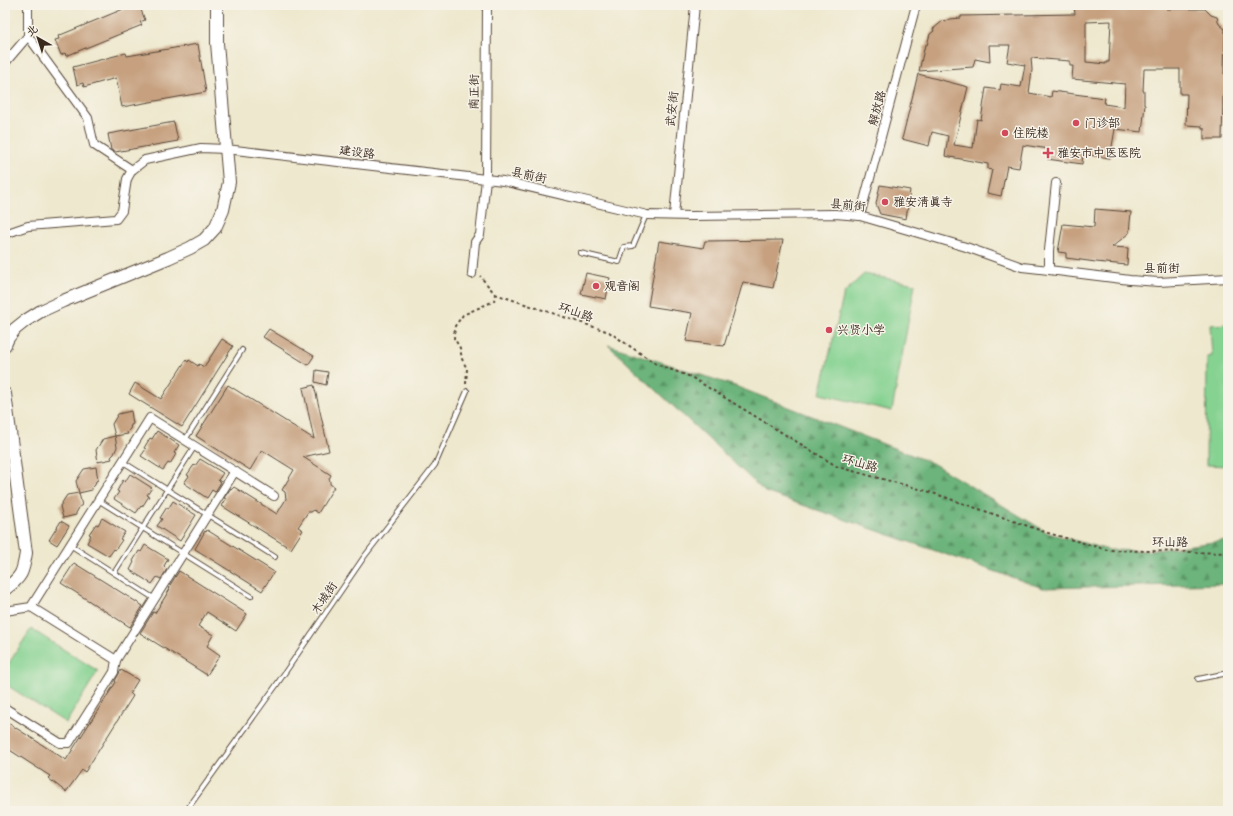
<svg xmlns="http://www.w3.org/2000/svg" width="1233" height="816" font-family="Mynerve,'LXGW WenKai TC',sans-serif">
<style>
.forest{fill:url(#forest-firs);stroke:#546f4c}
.green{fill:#85d291;stroke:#607e58}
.building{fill:#c6a07f;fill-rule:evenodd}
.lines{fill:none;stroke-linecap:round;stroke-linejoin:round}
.lane-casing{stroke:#564638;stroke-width:6}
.street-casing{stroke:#564638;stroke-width:10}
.secondary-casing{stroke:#564638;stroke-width:14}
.path{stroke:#564638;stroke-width:2;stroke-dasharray:3 3;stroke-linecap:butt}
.lane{stroke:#fff;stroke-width:4}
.street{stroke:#fff;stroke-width:8}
.secondary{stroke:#fff;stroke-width:12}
.poi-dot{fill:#d1495b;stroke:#f7f3e8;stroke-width:1.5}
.labels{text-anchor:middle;stroke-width:3;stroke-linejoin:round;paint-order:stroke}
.street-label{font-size:12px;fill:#3b2a1e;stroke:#f7f3e8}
.poi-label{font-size:12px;fill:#3b2a1e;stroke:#f7f3e8;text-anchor:start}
</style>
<defs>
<pattern id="forest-firs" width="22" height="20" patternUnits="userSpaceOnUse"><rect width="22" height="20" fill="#6cb47b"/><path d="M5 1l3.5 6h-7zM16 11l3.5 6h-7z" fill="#5a9364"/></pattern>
</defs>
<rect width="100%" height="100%" fill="#f7f3e8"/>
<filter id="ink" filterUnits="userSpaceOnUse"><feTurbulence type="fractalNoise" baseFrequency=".025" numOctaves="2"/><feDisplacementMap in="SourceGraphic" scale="8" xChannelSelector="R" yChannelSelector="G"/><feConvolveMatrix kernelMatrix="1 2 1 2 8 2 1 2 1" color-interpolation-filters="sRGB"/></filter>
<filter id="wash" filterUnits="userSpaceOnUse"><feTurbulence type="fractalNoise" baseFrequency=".012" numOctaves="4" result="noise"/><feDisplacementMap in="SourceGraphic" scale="16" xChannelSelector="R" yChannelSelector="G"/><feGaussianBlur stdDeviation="0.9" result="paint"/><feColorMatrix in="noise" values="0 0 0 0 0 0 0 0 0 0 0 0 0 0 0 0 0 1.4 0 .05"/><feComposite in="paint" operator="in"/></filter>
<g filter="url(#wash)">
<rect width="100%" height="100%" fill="#eee8ce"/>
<polygon class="forest" points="608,345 735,386 932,463 1048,533 1108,550 1149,551 1228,540 1228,584 1043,588 765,492"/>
<g class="green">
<polygon points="864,274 915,284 892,411 820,394 844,293"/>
<polygon points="1228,324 1228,466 1206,465 1207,357 1212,356 1210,325"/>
<polygon points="31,629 98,671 66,723 5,684 5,669"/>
</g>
<g id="blocks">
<g class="building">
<polygon points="133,5 139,5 145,20 140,22 142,25 66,56 65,53 61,55 55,40 59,39 58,36"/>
<path d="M 1074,5 L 1167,5 L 1167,9 L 1205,9 L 1211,15 L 1217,17 L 1219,24 L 1225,29 L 1224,74 L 1228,74 L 1228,96 L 1223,96 L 1222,139 L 1204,139 L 1204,128 L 1202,128 L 1202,126 L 1186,125 L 1187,94 L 1180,94 L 1180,69 L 1144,69 L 1143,91 L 1144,91 L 1144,105 L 1145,105 L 1142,132 L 1115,129 L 1110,158 L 1083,154 L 1082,164 L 1047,159 L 1049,149 L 1023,145 L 1019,168 L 1007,166 L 1001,196 L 987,193 L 992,170 L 988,169 L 988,164 L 945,156 L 948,136 L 932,132 L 929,146 L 902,139 L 918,74 L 968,87 L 954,145 L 973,148 L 977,119 L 981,120 L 986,88 L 1000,90 L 1001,84 L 1021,87 L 1025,65 L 1007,62 L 1010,45 L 989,45 L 990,62 L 975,59 L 973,67 L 919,71 L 925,45 L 927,45 L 930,34 L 934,31 L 933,29 L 944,20 L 945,22 L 950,19 L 961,18 L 961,16 L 1075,14 ZM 1111,21 L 1109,62 L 1106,62 L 1106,64 L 1086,62 L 1086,22 ZM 1031,58 L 1070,61 L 1070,66 L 1073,66 L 1072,79 L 1125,84 L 1124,107 L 1104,104 L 1105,98 L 1074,94 L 1052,91 L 1051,97 L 1029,93 L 1032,70 Z"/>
<polygon points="198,44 206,92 122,107 116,78 84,87 83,83 77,85 73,67 126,53 127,56"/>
<polygon points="174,122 178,141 115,152 111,150 108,134"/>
<polygon points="880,185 910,190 906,219 880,214 876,204"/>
<polygon points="1095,209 1131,212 1129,233 1112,247 1128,248 1127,265 1096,262 1066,258 1066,253 1058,252 1063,224 1094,227"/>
<polygon points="783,240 773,288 743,282 724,346 686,341 692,313 648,306 659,241 703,248 705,241"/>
<polygon points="586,273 610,278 606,299 581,294"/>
<polygon points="269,329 314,356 308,365 263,337"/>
<polygon points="222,339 233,346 182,427 129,394 135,383 161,399 186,360 188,362 189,360 198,366 199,364 204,367"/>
<polygon points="316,370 328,372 326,385 315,382"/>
<polygon points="228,385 314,439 303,388 314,385 329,451 303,457 331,475 329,479 330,481 330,484 334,487 318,513 314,510 311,512 308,512 298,527 303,530 291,549 222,506 226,499 224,498 231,488 232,489 234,487 277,514 286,499 285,492 282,490 294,470 262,450 250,470 196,436"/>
<polygon points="131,411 133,424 131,425 130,429 127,432 128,434 115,436 112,424 118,414"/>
<polygon points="157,431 179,445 174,453 176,454 170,464 168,463 163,470 141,456 146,449 144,448 150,438 152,439"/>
<polygon points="115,436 117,447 114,454 111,457 112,459 98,462 96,450 103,439"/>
<polygon points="200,459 223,473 218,480 221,482 215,492 212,490 207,498 184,483 189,476 187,475 194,465 195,466"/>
<polygon points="96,467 98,480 96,481 95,485 92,488 92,490 79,493 76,481 84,469"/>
<polygon points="130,474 152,488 147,495 149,496 142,507 141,506 136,513 114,499 119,492 117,491 123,480 125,482"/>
<polygon points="79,493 82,506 80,506 76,513 76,515 63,518 60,506 67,495"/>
<polygon points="173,501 196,515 180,541 157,526 162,519 160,518 167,507 168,509"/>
<polygon points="102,518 125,532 120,539 122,540 115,550 114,549 109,556 87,543 91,535 89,534 96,524 98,525"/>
<polygon points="61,521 69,526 57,545 49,540"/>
<polygon points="207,530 274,572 262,591 195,549 205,531 206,532"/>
<polygon points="145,545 168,559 164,566 167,569 161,579 157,577 152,584 130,570 134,562 133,561 139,551 141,552"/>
<polygon points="74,563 143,606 130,627 61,583"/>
<polygon points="179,571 247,614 236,631 207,612 198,626 213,635 207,646 220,655 207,675 140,633 153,612 155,613 170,589 169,588 171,585 170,585"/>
<polygon points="121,670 138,680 130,693 133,696 85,772 82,770 66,792 48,778 50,776 5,747 5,721 66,760 116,682 115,681"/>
</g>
</g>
</g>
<g filter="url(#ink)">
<use href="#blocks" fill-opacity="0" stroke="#564638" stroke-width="1"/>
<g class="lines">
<defs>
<g id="lane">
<polyline points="580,253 619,262 624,247 633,246 646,215"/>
<polyline points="185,440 242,350"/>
<polyline points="123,462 275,557"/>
<polyline points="98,500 251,596"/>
<polyline points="70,545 155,599"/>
<polyline points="114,573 195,446"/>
<polyline points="1198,679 1228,673"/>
<polyline points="186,811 275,687 364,557 435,465 467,391"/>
</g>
<g id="street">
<polyline points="28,36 88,118 94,145 132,170"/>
<polyline points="5,63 28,36 28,5"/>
<polyline points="674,215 695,5"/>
<polyline points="860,216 916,5"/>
<polyline points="5,234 28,226 116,219 122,211 127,179 132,170 145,160 201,148 226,149 503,181 647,215 692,216 835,214 860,216 966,247 1022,267 1049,270 1130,280 1159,282 1228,278"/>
<polyline points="1049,270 1049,250 1056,183"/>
<polyline points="472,274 475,242 480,235 486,179 487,5"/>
<polyline points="5,611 31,607 150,418 274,496"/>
<polyline points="116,660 235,471"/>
<polyline points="5,708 60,743 69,743 114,672 116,660 31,607"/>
</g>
<g id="secondary">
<polyline points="5,345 8,338 15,329 25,321 41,311 63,301 168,258 190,248 204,240 215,228 223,210 229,182 217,43 217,5"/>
<path d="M 5,394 L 26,553 C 23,572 22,577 5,589"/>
</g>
</defs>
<use href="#lane" class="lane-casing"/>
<use href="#street" class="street-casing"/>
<use href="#secondary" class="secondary-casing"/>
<g class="path">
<polyline points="495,294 609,332 656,364 691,377 838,467 927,491 1048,533 1108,550 1228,553"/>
<polyline points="466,384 467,369 462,359 460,348 454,338 455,326 463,315 494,301 495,294 480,276"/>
</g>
<use href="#lane" class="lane"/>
<use href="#street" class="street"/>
<use href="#secondary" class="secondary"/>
</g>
</g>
<g class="poi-dot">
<circle cx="1076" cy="123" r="4"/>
<circle cx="1005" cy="133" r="4"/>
<path d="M1046 147h4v4h4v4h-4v4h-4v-4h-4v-4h4z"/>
<circle cx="885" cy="202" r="4"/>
<circle cx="596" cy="286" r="4"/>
<circle cx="829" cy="330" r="4"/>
</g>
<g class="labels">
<g class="street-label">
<text transform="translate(474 92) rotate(-89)" y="4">南正街</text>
<text transform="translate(877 108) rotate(-75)" y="4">解放路</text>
<text transform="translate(672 109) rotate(-84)" y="4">武安街</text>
<text transform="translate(357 152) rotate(7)" y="4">建设路</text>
<text transform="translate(529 175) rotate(13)" y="4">县前街</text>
<text transform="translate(848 205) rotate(6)" y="4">县前街</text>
<text x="1162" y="272">县前街</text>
<text transform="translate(576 312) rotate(19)" y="4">环山路</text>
<text transform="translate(860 463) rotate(16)" y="4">环山路</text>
<text transform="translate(1170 542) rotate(1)" y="4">环山路</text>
<text transform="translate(324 598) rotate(-56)" y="4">木城街</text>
</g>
<g class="poi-label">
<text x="1084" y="127">门诊部</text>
<text x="1013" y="137">住院楼</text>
<text x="1057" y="157">雅安市中医医院</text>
<text x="893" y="206">雅安清真寺</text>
<text x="604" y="290">观音阁</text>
<text x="837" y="334">兴贤小学</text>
</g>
</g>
<rect width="1233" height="816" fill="none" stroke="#f7f3e8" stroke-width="20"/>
<g transform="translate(38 38) rotate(321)" stroke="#f7f3e8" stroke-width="3" paint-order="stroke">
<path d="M0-3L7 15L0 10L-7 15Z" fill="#3b2a1e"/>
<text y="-6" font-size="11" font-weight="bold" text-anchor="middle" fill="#3b2a1e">北</text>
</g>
</svg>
